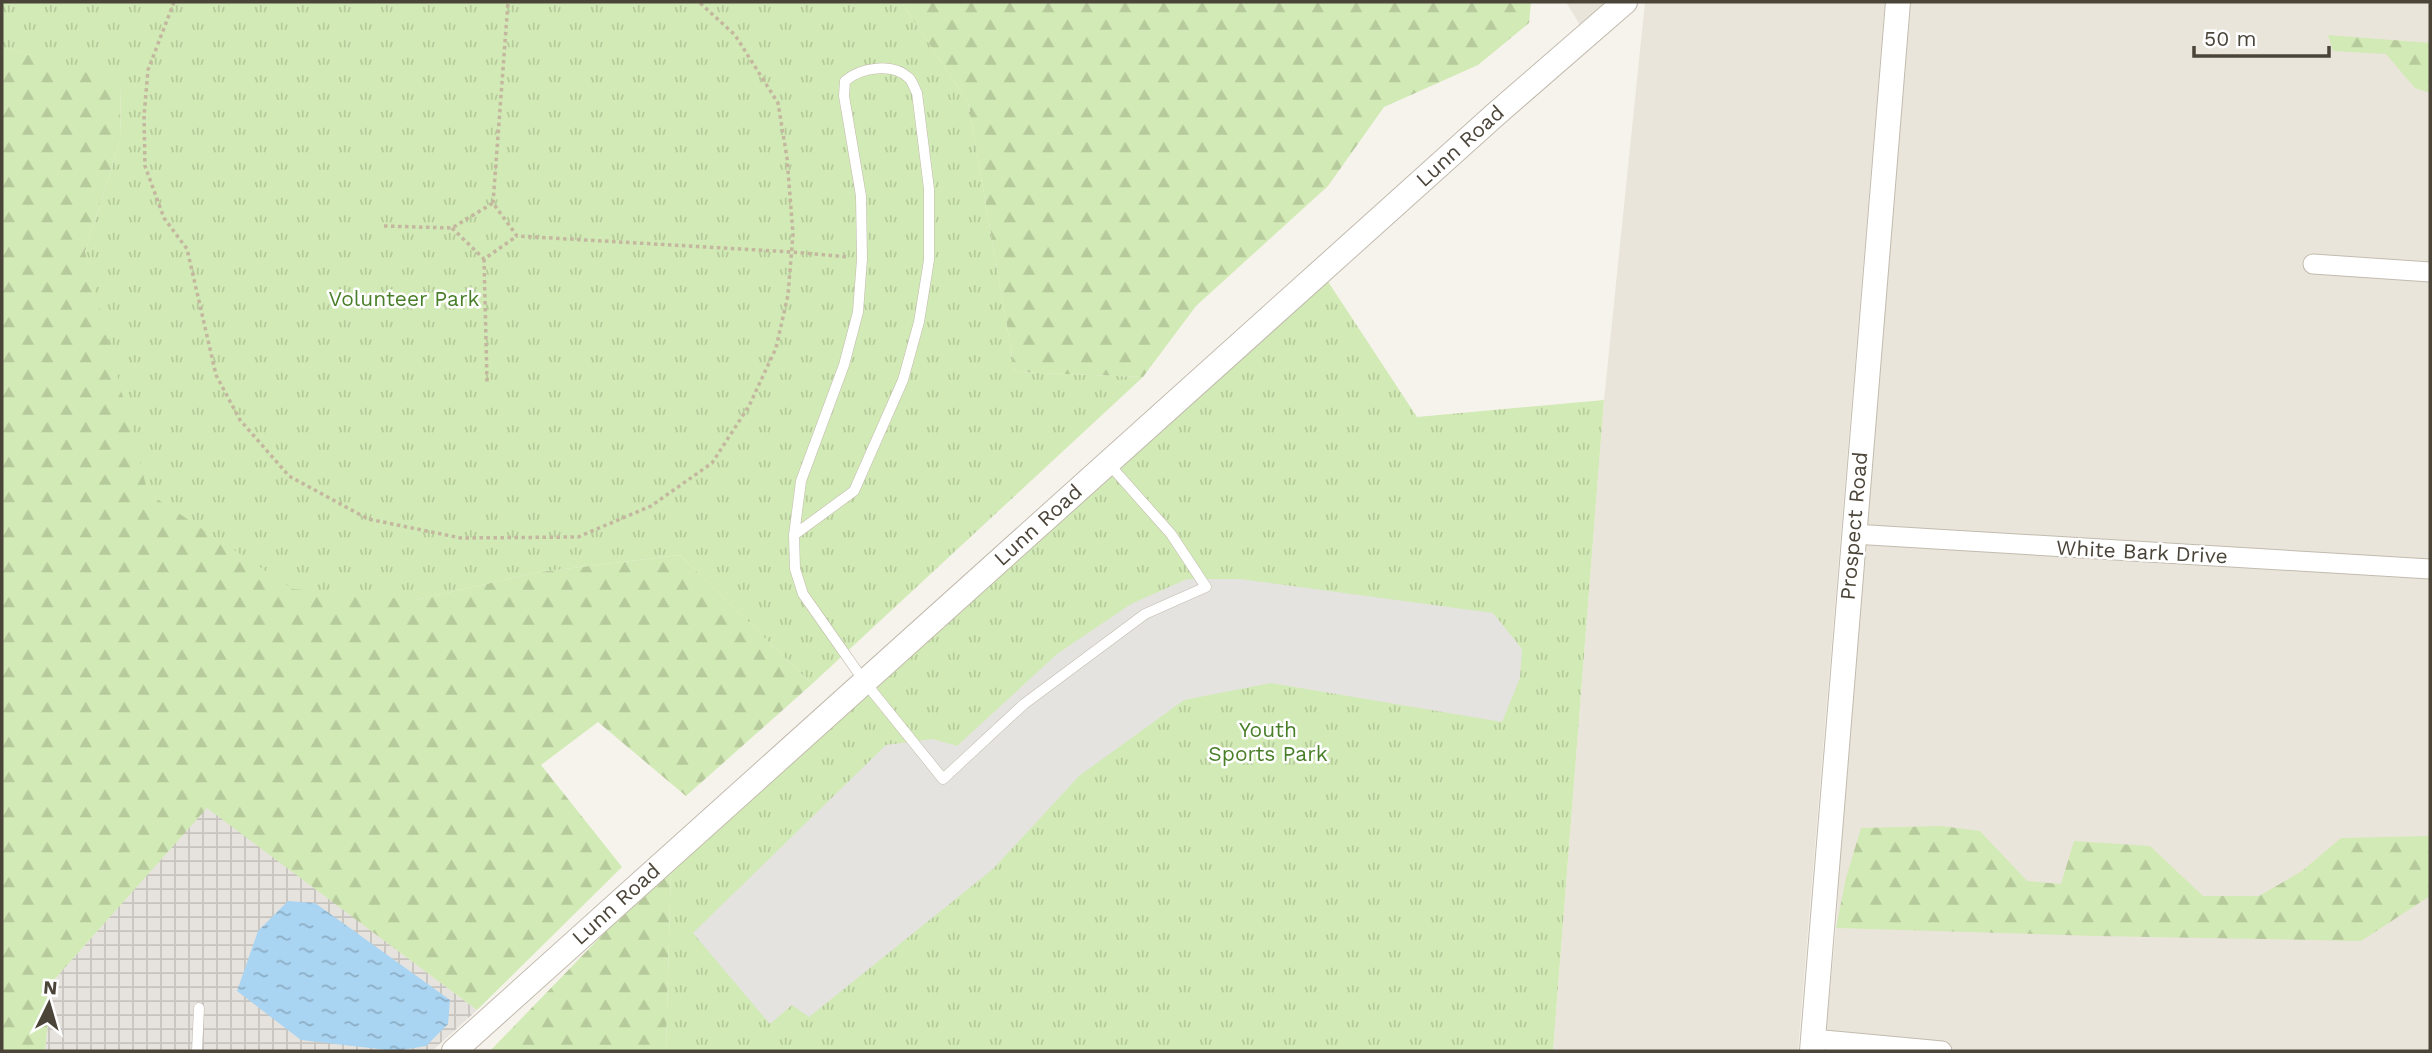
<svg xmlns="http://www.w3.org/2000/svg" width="2432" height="1053" font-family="'Work Sans',sans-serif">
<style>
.residential{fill:#eae5da}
.industrial{fill:url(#industrial-grid)}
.forest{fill:url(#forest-firs)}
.park{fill:url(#park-tufts)}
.parking{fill:#e5e3e0}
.water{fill:url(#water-ripples)}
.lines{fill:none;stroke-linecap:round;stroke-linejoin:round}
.service-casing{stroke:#c2bbae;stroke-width:11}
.minor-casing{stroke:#c2bbae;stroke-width:21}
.tertiary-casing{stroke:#c2bbae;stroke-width:26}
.path{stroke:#c4b79f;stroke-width:3.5;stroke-dasharray:3.5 3.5;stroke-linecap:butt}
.service{stroke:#fff;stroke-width:10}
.minor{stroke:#fff;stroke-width:19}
.tertiary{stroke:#fff;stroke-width:24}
.labels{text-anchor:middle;stroke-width:5;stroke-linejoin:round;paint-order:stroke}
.street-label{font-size:21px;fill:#4b4439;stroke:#fff}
.park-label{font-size:21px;fill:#4a7f2a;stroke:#fff}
</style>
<defs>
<pattern id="industrial-grid" width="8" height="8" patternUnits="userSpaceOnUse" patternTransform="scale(1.75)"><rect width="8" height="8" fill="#e6e2dd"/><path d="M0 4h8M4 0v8" fill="none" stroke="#c7c3be"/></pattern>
<pattern id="forest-firs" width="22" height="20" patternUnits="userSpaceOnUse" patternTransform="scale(1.75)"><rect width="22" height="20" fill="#d2eab5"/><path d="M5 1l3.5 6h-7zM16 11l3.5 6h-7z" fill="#b6ca9c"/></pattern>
<pattern id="park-tufts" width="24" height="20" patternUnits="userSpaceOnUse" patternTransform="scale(1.75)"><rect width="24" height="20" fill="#d2eab5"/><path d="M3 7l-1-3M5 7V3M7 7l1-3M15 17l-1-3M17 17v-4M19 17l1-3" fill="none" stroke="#b6ca9c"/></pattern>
<pattern id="water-ripples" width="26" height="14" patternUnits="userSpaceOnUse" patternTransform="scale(1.75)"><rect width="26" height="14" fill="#a9d4f2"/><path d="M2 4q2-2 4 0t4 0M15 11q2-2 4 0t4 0" fill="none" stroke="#8caec5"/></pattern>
</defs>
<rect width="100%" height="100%" fill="#f6f3ec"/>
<g class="residential">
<polygon points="1566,2 1607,2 1580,25"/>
<polygon points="1645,2 1885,2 1798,1051 1553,1051 1604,400"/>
<polygon points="1911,2 2430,2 2430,1051 1824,1051 1836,928 1852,653"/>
</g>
<polygon class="industrial" points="207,807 477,1010 432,1051 45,1051 52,982"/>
<g class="forest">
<polygon points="901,2 1531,2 1529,23 1478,65 1384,107 1328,186 1196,306 1143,377 1015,372 968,102"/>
<polygon points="2328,35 2430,43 2430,93 2415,88 2386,54 2333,51"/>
<polygon points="2,47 121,82 120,141 85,252 416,600 539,572 680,555 812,684 686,796 598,722 541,765 622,867 477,1010 207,808 52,982 45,1051 2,1051"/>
<polygon points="1941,826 1980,831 2027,881 2061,884 2074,841 2150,846 2203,896 2259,896 2302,871 2341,838 2430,836 2430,896 2361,941 2096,936 1836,928 1846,878 1861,828"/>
<polygon points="671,864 666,1051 490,1051"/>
</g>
<g class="park">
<polygon points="2,2 901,2 968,102 1015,372 1143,377 812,684 680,555 539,572 416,600 293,589 148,493 85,252 120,141 121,83 2,47"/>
<polygon points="1325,277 1417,417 1604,400 1553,1051 666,1051 671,864"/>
</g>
<polygon class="parking" points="1187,579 1240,579 1493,613 1522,649 1520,678 1502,722 1271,683 1184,700 1079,776 993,869 809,1017 792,1005 770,1024 693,933 886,745 933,739 957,746 1057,654 1131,604"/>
<polygon class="water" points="288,901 315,903 450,1000 448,1024 426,1046 396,1051 301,1040 237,991 258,931"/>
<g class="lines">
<defs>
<g id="service">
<path d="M 794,535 L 854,491 L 903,380 L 919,322 L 929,260 L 929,189 L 917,93 C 914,88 913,82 909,78 C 892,62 860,68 845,81 L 844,96 L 861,196 L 862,259 L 858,312 L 844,365 L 801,481 L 794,535 L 795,569 L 803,594 L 864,681 L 943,779 L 1024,704 L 1145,614 L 1206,587 L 1171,534 L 1108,463"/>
<polyline points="197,1051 199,1008"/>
</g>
<g id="minor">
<polyline points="2313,264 2430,272"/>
<polyline points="1853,534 2430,569"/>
<polyline points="1813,1039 1942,1051"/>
</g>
<g id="tertiary">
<polyline points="454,1051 1496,114 1625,2"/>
<polyline points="1812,1051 1898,2"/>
</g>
</defs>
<use href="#service" class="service-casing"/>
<use href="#minor" class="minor-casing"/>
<use href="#tertiary" class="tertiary-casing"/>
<g class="path">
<polyline points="174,2 148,70 144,116 145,166 164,218 187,249 216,375 240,420 289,476 368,519 461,538 578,537 651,506 712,463 749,406 776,348 788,295 793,234 787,158 778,103 735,35 699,2"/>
<polyline points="493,203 508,2"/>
<polyline points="384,226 452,228 493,203 517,236 792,252 849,257"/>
<polyline points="452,228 484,259 517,236"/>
<polyline points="484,259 487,382"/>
</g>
<use href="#service" class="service"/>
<use href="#minor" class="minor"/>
<use href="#tertiary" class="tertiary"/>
</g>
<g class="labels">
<g class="street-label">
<text transform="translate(1460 146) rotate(-42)" y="7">Lunn Road</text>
<text transform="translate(1038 525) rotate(-42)" y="7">Lunn Road</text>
<text transform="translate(1854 526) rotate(-85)" y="7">Prospect Road</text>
<text transform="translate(2142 552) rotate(3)" y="7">White Bark Drive</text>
<text transform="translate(616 904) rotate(-42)" y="7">Lunn Road</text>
</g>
<g class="park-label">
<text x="404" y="306">Volunteer Park</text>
<text x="1268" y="737">Youth<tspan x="1268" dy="24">Sports Park</tspan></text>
</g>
</g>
<rect width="2432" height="1053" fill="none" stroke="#4b4439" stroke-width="7"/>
<g transform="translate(49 1004) rotate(5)" stroke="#ffffff" stroke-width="5" paint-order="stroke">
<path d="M0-5L12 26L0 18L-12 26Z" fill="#4b4439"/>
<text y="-10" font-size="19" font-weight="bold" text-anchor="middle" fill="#4b4439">N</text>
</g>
<path d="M2194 46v10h135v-10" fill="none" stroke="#4b4439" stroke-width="3.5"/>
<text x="2204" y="46" font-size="21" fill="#4b4439" stroke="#ffffff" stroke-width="5" paint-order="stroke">50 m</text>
</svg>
